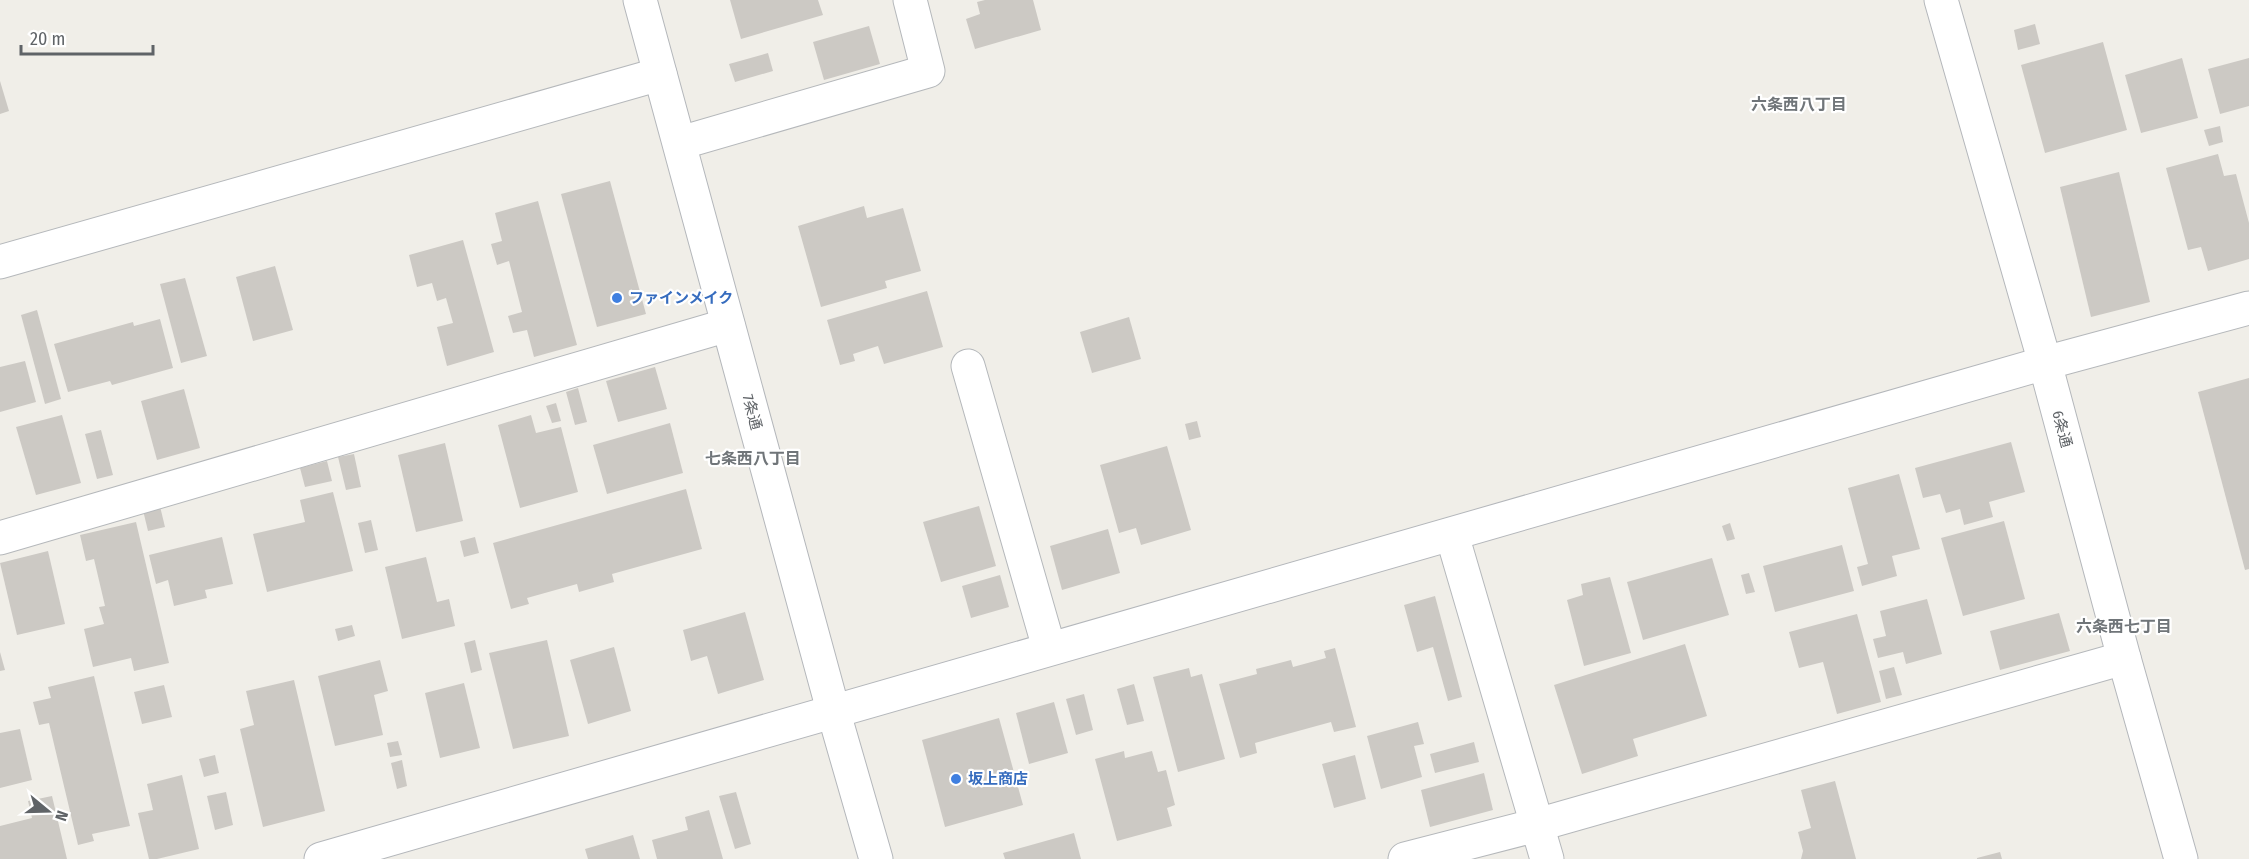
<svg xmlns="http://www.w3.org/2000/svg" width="2249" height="859" font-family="'Fira Sans Condensed','Noto Sans JP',sans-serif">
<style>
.building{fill:#ccc9c4}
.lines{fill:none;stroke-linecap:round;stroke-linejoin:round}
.street-casing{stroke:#b5b8bb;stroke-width:35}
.secondary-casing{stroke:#b4b7bb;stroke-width:35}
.street{stroke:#fff;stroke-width:33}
.secondary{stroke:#fff;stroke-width:33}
.shop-dot{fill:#3f7fe0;stroke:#fff;stroke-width:2}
.labels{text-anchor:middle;stroke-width:4.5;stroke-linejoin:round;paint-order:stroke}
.shop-label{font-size:15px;font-weight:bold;fill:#366cbe;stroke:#fff;text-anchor:start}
.street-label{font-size:15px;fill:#5f6367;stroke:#fff}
.neighbourhood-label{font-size:16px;font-weight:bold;fill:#707579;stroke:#fff}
</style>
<rect width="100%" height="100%" fill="#f0eee8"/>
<g class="building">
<polygon points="730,0 818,0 823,15 741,39"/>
<polygon points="985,0 1033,0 1041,30 975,49 966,19 980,14 977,2"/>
<polygon points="2035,24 2040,44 2018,50 2014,30"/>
<polygon points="869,26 880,64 824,80 813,42"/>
<polygon points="2103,42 2127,130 2045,153 2021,65"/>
<polygon points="768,53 773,71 735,82 729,64"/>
<polygon points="2182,58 2198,118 2141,133 2125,75"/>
<polygon points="2249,58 2249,106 2220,114 2208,69"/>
<polygon points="0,81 9,111 0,114"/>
<polygon points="2220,126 2223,142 2209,146 2204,130"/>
<polygon points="2218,154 2224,176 2236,174 2249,223 2249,259 2208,271 2201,247 2188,250 2166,168"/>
<polygon points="2119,172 2150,302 2091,317 2060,187"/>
<polygon points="610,181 646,314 597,327 561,194"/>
<polygon points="538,201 577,345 534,357 527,330 513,333 508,316 522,312 509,261 497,265 491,244 502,241 495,213"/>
<polygon points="864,206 867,218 903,208 921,271 885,281 887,288 821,307 798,226"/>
<polygon points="463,240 494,352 447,366 437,327 453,323 446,298 437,301 432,283 417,287 409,255"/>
<polygon points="275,266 293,330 253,341 236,277"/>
<polygon points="185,278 207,356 181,363 160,284"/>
<polygon points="927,291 943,347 884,364 878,346 853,354 855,361 840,365 827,320"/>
<polygon points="37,310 61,399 45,404 21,315"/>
<polygon points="1129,317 1141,359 1092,373 1080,332"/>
<polygon points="160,319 173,368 112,385 110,381 68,392 54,344 133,322 134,326"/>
<polygon points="25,361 36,402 0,412 0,367"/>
<polygon points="655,367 667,409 618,422 606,381"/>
<polygon points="2249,378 2249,569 2245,570 2198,392"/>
<polygon points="578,388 587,422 575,425 566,392"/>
<polygon points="184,389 200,448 157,460 141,401"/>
<polygon points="556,403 561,421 552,423 546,406"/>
<polygon points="62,415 81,483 36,495 16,427"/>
<polygon points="531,415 536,433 561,427 578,492 520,508 498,425"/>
<polygon points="1197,421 1201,437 1189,440 1185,424"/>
<polygon points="670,423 683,473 607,494 593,445"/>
<polygon points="101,430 113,475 97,479 85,434"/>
<polygon points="2011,442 2025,492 1989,502 1993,517 1964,525 1960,509 1946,513 1940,494 1923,498 1915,468"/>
<polygon points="445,443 463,521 416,532 398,455"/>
<polygon points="1167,446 1191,530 1141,545 1136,528 1119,533 1100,465"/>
<polygon points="354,454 361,487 346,490 338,457"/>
<polygon points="327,461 332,481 305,487 300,468"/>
<polygon points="1899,474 1920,549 1892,556 1897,576 1862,586 1857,567 1868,564 1848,488"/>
<polygon points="686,489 702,549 612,574 614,582 579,592 577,584 527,598 529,604 511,609 493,543"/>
<polygon points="333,492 353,571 267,592 253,534 305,522 300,500"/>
<polygon points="158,498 165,527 148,531 141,502"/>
<polygon points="979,506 996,566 941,582 923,522"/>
<polygon points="371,520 378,550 365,553 358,523"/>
<polygon points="2004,521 2025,599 1963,616 1941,538"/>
<polygon points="136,522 169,663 134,671 131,658 93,667 84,629 104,624 99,607 105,606 94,559 86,561 80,535"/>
<polygon points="1730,523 1735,539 1727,541 1722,526"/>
<polygon points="1108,529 1120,573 1062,590 1050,546"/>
<polygon points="222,537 233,584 205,590 207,598 174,606 168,580 156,584 149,555"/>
<polygon points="475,537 479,553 464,557 460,541"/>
<polygon points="1842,545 1854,591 1775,612 1763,566"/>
<polygon points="48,551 65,624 17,635 0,563"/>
<polygon points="426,557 437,602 449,599 455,626 402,639 385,567"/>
<polygon points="1712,558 1729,615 1643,640 1627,582"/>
<polygon points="1749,573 1755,592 1746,594 1741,575"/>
<polygon points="1000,575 1009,607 971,618 962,586"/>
<polygon points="1610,577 1631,653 1584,666 1567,600 1583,595 1581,584"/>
<polygon points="1435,596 1462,697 1448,701 1433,647 1417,652 1404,605"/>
<polygon points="1927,599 1942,654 1906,664 1903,652 1878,658 1873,639 1886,636 1880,611"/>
<polygon points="745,612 764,680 718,694 707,656 691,661 683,630"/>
<polygon points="2059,613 2070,651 2000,670 1990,631"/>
<polygon points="1857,614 1881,702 1837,714 1823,662 1799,668 1789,632"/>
<polygon points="352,625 355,636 338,641 335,629"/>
<polygon points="475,640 482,670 471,673 464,643"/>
<polygon points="547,640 569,736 513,749 489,653"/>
<polygon points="1685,644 1707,716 1633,739 1638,756 1582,774 1554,685"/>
<polygon points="614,647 631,711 588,724 570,660"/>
<polygon points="1335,648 1356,727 1334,732 1331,722 1255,743 1257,753 1240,758 1219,684 1257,674 1256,669 1291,660 1293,667 1326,658 1324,651"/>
<polygon points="0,652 5,670 0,671"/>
<polygon points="380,660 388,691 374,695 383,735 335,746 318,676"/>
<polygon points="1894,667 1902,695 1886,699 1879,671"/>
<polygon points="1189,668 1191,677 1202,674 1225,759 1178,772 1153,677"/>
<polygon points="94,676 130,826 92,834 94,841 78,845 49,723 39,725 33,702 51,698 48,687"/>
<polygon points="294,680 325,811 263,827 240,729 254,725 246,691"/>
<polygon points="464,683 480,748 440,758 425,693"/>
<polygon points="1134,684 1144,721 1127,725 1117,689"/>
<polygon points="164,685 172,717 142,724 134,692"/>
<polygon points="1084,694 1093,730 1076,735 1066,699"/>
<polygon points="1054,702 1068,753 1029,764 1016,713"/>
<polygon points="999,718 1023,805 945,827 922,740"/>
<polygon points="1418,722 1424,744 1414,746 1422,777 1381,789 1367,736"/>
<polygon points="20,729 32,780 0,788 0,733"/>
<polygon points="398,741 402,755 390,757 387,743"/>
<polygon points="1474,742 1479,762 1435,773 1430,754"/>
<polygon points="1124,751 1125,758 1152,751 1158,772 1166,770 1175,805 1167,808 1172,826 1117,841 1095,759"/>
<polygon points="215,755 219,773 204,777 199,759"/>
<polygon points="1355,755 1366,799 1334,808 1322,764"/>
<polygon points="402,760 407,786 397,789 391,763"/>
<polygon points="1484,773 1493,810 1430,827 1421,790"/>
<polygon points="182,775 199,849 157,859 149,859 138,813 153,810 147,784"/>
<polygon points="1835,781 1856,859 1801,859 1803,851 1798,832 1811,828 1801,790"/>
<polygon points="226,792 233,825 215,830 207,796"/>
<polygon points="736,792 751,844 735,849 719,796"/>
<polygon points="52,796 67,859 0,859 0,826 32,818 28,801"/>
<polygon points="709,810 723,859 657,859 652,840 688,830 685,817"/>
<polygon points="1074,833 1081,859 1005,859 1003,853"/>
<polygon points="633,835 640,859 588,859 585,849"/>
<polygon points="2000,852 2002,859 1977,859 1977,858"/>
</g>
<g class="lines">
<defs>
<g id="street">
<polyline points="680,143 928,71 910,0"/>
<polyline points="0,262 660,74"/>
<polyline points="2045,363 2249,308"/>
<polyline points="968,366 1049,648"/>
<polyline points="1452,535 1547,859"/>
<polyline points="0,538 728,325"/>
<polyline points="1405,859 1537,825 2124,658"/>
</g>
<g id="secondary">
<polyline points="640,0 833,710 876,859"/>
<polyline points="1941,0 2045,363 2124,658 2181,859"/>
<polyline points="321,859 2045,363"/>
</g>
</defs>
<use href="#street" class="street-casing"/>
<use href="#secondary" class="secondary-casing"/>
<use href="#street" class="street"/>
<use href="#secondary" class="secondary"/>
</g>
<g class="shop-dot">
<circle cx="617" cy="298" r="6"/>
<circle cx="956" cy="779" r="6"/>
</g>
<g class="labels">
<g class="shop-label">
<text x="629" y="303">ファインメイク</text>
<text x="968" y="784">坂上商店</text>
</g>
<g class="street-label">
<text transform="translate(752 412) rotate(75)" y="5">7条通</text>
<text transform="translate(2062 429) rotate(75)" y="5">6条通</text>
</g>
<g class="neighbourhood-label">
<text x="1799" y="110">六条西八丁目</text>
<text x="753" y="464">七条西八丁目</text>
<text x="2124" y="632">六条西七丁目</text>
</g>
</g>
<g transform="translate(48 811) rotate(109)" stroke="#ffffff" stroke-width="4.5" paint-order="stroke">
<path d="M0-4.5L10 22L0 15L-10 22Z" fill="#5f6367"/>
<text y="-9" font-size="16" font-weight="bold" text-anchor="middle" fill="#5f6367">N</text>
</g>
<path d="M21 45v9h132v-9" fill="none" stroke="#5f6367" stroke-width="3"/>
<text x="30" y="45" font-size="18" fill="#5f6367" stroke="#ffffff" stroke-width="4.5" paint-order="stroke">20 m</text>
</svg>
